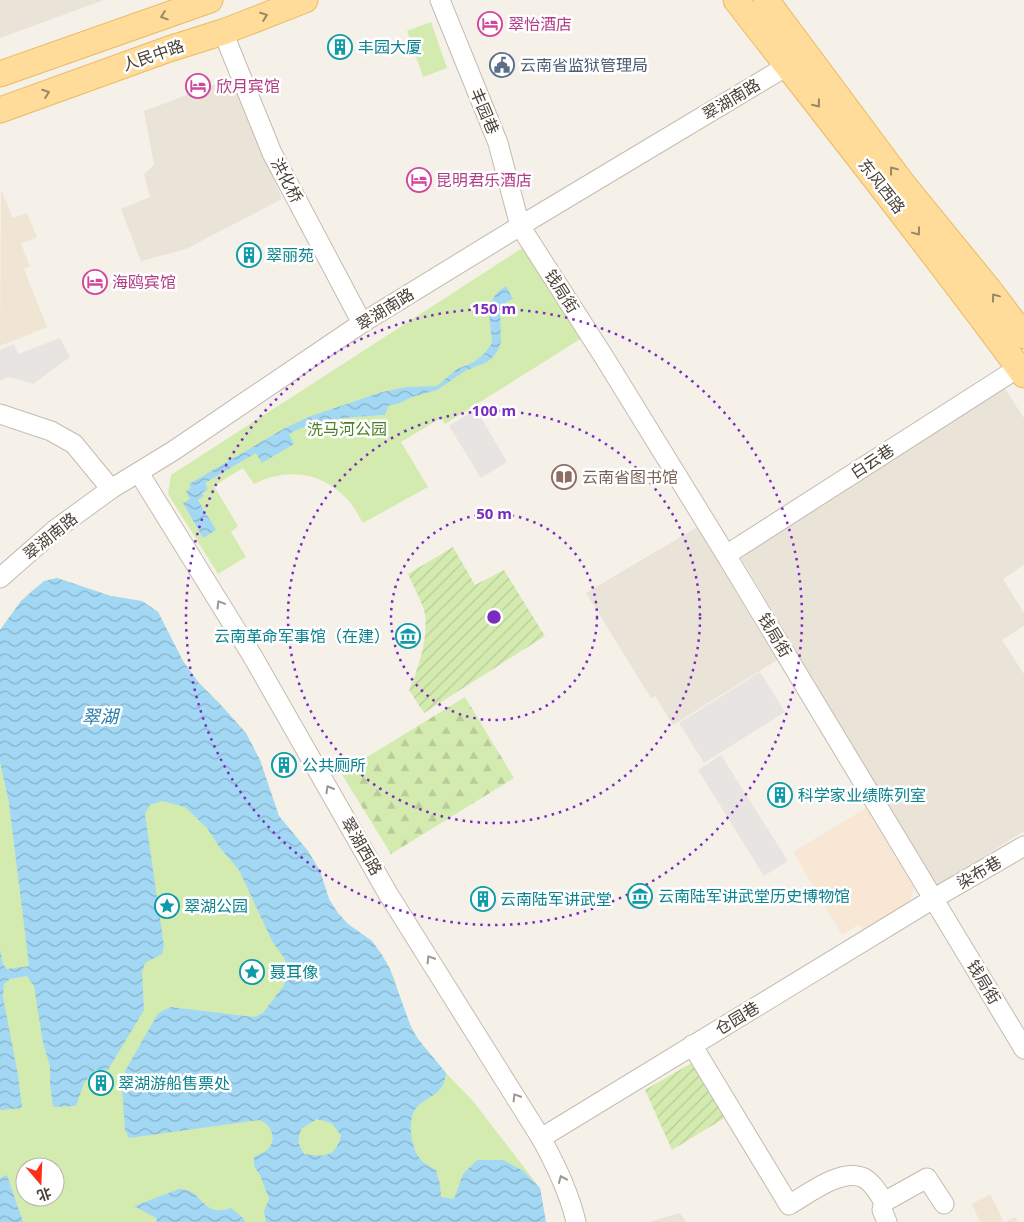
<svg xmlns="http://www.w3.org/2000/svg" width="1024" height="1222" font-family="'Noto Sans','Noto Sans SC',sans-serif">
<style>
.residential{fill:#eae3d7}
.commercial{fill:#f8e7d4}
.education{fill:#efe5d2}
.forest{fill:url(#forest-firs)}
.park{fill:#d4ebb0;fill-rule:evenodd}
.garden{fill:url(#garden-furrows)}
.parking{fill:#e7e4e1}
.water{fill:url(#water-waves);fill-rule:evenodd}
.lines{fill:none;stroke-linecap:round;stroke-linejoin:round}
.minor-casing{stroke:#c5bbae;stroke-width:21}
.major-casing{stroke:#ebba62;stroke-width:27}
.minor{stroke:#fff;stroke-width:19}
.major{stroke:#ffdc99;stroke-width:25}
.oneway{stroke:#9b8763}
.oneway2{stroke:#9b9691}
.ring{fill:none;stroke:#7b2cbf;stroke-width:2.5;stroke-dasharray:2.5 5}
.labels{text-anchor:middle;stroke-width:5;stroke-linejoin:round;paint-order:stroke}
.hotel-label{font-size:16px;fill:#b23c85;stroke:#fff;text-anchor:start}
.culture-label{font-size:16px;fill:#0d838f;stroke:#fff;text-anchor:start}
.street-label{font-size:16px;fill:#4a4137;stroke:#fff}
.service-label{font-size:16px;fill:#4e5e75;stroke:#fff;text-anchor:start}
.park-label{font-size:16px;fill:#4d8026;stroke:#fff}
.education-label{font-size:16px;fill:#785e54;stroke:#fff;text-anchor:start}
.water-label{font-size:18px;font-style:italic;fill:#277bac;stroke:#fff}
.centre{fill:#7b2cbf;stroke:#fff;stroke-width:2.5}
.ring-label{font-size:15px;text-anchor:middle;font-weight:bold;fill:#7b2cbf;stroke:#fff;stroke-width:5;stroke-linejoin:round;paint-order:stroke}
</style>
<defs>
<pattern id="forest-firs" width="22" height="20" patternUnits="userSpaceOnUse" patternTransform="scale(1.25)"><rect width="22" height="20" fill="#d4ebb0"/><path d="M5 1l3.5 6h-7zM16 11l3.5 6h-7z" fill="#b8cb98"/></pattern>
<pattern id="garden-furrows" width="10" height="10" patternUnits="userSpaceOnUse" patternTransform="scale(1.25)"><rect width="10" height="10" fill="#d4ebb0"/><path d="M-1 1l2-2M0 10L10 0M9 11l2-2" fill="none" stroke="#b8cb98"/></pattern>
<pattern id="water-waves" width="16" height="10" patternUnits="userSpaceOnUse" patternTransform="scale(1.25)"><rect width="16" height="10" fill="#a3d8f5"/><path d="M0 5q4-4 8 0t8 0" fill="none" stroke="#87b1c7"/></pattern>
</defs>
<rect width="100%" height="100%" fill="#f5f1e9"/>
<g class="residential">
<polygon points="0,0 104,0 0,38"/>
<polygon points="232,78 282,199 186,249 141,261 121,209 150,197 144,174 154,165 144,111"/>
<polygon points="1002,384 1024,418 1024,565 1003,579 1024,613 1024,626 1002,640 1024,674 1024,831 937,887 738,553"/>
<polygon points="697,527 777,660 673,725 655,696 651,698 586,593"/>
<polygon points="680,1213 686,1222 649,1222"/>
</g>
<polygon class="commercial" points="866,808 914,888 908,907 864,931 859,924 842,935 793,852"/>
<g class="education">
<polygon points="1,190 13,218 27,213 37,237 21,244 30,266 24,269 47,327 0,346"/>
<polygon points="990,1194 1004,1222 1015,1217 1018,1222 980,1222 972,1204"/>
</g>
<polygon class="forest" points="465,697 514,778 391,854 341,773"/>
<g class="park">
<polygon points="431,22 447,68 423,77 407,31"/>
<path d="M 524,247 L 582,338 L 445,424 L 441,418 L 401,442 L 428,487 L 363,523 C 358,515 354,506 348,500 C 322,472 288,467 254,484 L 243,468 L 214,486 L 238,526 L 231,532 L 246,557 L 218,574 L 168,494 L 171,475 Z"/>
<path d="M 57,578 L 111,596 L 142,601 L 158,612 L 183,661 L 199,683 L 221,705 L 246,733 L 260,760 L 279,816 L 308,851 L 320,871 L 329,899 L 338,913 L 348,924 L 372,941 L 382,955 L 394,978 L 404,1013 L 418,1039 L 446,1073 L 473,1101 L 540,1188 L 546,1222 L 0,1222 L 0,630 C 16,608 30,584 57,578 ZM 25,1167 L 55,1167 L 55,1197 L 25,1197 Z"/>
</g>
<g class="garden">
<path d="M 453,547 L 475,585 L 504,570 L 545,636 L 424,713 L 409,690 C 418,670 430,633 424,610 C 420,598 413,586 408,574 Z"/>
<polygon points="697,1060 731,1114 672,1150 645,1090"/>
</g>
<g class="parking">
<polygon points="60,338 70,357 33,384 9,377 0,381 0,350 14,344 18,354"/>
<polygon points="476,409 507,462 481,478 449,426"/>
<polygon points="760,672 785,712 704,763 679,723"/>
<polygon points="721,755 788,861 764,876 698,770"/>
</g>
<g class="water">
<path d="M 506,286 L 513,299 L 505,303 L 500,309 L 501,341 L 499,348 L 495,355 L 487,362 L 465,371 L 437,390 L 412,397 L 400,403 L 388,406 L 385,415 C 353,417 317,418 289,434 L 294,444 L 262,463 L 256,453 L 205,483 L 208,489 L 202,493 L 204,496 L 198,500 L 216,530 L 203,538 L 183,503 L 190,499 L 186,491 L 191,488 L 189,484 L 285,428 L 311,416 L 382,392 L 407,387 L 437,386 L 457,369 L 474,362 L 484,354 L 492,343 C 491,318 481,302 506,286 Z"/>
<path d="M 57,578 L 111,596 L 142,601 L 158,612 L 183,661 L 199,683 L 221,705 L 246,733 L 260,760 L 279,816 L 308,851 L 320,871 L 329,899 L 338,913 L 348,924 L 372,941 L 382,955 L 390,969 L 411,1027 L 418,1039 L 446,1073 C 444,1095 430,1094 417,1107 C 406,1119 411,1151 422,1161 C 426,1165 432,1167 436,1170 L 440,1184 L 441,1197 L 454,1199 L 463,1174 L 477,1160 L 503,1160 L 522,1170 L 540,1188 L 546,1222 L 266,1222 L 264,1211 L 269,1199 L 260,1175 L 254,1166 L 254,1157 C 259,1154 266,1152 269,1148 C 277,1137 271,1124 259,1120 L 129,1138 L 125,1130 L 122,1086 L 125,1071 L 157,1015 L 162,1011 L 171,1007 L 254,1017 L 263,1013 L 284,985 L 288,969 L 284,958 L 272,941 L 239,870 L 220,848 L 207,828 L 185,807 L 162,801 L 150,805 L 145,814 L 164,946 L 162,954 L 145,963 L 142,973 L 144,1010 L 108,1070 L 95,1070 L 84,1083 L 76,1106 L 53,1107 L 50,1084 L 50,1066 L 43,1043 L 34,986 L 27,976 L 10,979 L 4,984 L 3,997 L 18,1075 L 22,1108 L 0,1110 L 0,949 L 3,964 L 7,969 L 29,966 L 9,803 L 0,762 L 0,630 L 21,601 L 44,581 ZM 317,1119 L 331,1123 L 341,1135 C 336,1158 324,1157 304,1154 L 298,1142 L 301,1129 Z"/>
<polygon points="7,1175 23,1222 0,1222 0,1178"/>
<path d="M 179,1189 C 203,1188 201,1219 231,1208 L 244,1219 L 245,1222 L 157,1222 L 156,1218 L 134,1206 Z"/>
</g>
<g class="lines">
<defs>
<g id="minor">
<polyline points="440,0 498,143 520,226 604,357 726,555 1024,1049"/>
<polyline points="223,32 272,153 362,323"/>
<polyline points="0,414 51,431 74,444 111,489"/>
<path d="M 139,473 L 253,657 L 387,892 L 541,1138 C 556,1165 569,1192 576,1222"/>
<polyline points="726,555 1018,368"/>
<polyline points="0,578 56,529 111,489 173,451 362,323 520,226 787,66"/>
<path d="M 692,1045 L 789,1205 C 808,1194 842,1167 864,1178 C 873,1183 879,1194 884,1202 L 927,1178 L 944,1204"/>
<polyline points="541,1138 933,899 1024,846"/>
<polyline points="884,1202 882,1210 887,1222"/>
</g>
<g id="major">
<path d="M 736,0 C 833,125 931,248 1024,375"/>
<polyline points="766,0 903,184 991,292 1024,336"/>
<polyline points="0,74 210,0"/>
<polyline points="0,110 169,49 223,32 305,0"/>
</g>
</defs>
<use href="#minor" class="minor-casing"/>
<use href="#major" class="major-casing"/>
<use href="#minor" class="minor"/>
<use href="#major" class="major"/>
</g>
<defs><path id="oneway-chevron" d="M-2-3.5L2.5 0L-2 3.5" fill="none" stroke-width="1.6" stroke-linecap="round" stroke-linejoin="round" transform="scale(1.25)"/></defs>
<g class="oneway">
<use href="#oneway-chevron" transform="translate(164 16) rotate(161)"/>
<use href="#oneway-chevron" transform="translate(264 16) rotate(-21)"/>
<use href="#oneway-chevron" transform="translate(46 93) rotate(-20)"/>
<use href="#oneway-chevron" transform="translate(817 104) rotate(52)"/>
<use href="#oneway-chevron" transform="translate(893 170) rotate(-127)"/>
<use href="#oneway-chevron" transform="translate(917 232) rotate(53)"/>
<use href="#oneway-chevron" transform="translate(995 297) rotate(-127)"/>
</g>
<g class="oneway2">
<use href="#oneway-chevron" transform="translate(220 604) rotate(-121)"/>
<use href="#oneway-chevron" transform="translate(329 789) rotate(-120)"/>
<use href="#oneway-chevron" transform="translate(430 959) rotate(-122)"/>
<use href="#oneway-chevron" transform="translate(516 1097) rotate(-122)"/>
<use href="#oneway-chevron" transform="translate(562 1179) rotate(-113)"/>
</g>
<g class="ring">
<circle cx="494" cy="617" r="103"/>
<circle cx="494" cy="617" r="206"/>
<circle cx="494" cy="617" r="308"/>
</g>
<defs>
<symbol id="hotel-ring" viewBox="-11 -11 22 22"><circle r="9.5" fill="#fff" stroke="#d1479c" stroke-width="1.5"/><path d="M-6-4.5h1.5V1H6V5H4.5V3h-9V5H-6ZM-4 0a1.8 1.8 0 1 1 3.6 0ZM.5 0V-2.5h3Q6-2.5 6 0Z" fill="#d1479c"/></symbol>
<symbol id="building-ring" viewBox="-11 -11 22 22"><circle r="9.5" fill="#fff" stroke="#0f9aa8" stroke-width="1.5"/><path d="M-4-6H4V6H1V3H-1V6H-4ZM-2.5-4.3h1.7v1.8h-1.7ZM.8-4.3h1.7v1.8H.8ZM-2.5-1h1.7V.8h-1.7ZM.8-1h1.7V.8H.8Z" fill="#0f9aa8"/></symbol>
<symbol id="civic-ring" viewBox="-11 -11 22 22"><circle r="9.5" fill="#fff" stroke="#5c6f8a" stroke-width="1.5"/><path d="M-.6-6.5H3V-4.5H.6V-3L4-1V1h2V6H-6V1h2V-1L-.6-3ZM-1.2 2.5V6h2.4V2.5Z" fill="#5c6f8a"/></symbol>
<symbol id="library-ring" viewBox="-11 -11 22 22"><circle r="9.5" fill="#fff" stroke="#8d6e63" stroke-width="1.5"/><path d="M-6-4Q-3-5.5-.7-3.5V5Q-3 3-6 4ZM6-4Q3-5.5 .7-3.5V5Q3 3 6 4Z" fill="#8d6e63"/></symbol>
<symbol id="museum-ring" viewBox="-11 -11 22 22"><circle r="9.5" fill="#fff" stroke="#0f9aa8" stroke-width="1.5"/><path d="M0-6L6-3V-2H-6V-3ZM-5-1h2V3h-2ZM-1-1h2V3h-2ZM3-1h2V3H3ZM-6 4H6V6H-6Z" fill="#0f9aa8"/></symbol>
<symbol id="sight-ring" viewBox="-11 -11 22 22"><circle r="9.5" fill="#fff" stroke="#0f9aa8" stroke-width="1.5"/><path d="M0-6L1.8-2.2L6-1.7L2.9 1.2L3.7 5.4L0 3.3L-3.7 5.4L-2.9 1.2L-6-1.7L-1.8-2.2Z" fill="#0f9aa8"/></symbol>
</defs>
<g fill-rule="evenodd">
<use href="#hotel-ring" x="476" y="10" width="28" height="28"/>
<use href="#building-ring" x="326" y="33" width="28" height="28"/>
<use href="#civic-ring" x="488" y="51" width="28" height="28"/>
<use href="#hotel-ring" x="184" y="72" width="28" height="28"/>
<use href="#hotel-ring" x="405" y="166" width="28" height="28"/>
<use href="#building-ring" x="235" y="241" width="28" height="28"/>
<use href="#hotel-ring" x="81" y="268" width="28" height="28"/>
<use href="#library-ring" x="550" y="463" width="28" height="28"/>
<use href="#museum-ring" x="394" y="622" width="28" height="28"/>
<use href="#building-ring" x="270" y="751" width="28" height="28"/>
<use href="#building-ring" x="766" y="781" width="28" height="28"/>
<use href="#museum-ring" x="626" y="882" width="28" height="28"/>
<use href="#building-ring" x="469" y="885" width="28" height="28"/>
<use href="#sight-ring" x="153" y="892" width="28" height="28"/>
<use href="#sight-ring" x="238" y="958" width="28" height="28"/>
<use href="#building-ring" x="87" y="1069" width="28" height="28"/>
</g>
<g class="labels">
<g class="hotel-label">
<text x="508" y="30">翠怡酒店</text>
<text x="216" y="92">欣月宾馆</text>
<text x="436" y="186">昆明君乐酒店</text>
<text x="112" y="288">海鸥宾馆</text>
</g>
<g class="culture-label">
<text x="358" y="53">丰园大厦</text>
<text x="266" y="261">翠丽苑</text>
<text x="390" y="642" text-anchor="end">云南革命军事馆（在建）</text>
<text x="302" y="771">公共厕所</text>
<text x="798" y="801">科学家业绩陈列室</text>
<text x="658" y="902">云南陆军讲武堂历史博物馆</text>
<text x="500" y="905">云南陆军讲武堂</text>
<text x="184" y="912">翠湖公园</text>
<text x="270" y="978">聂耳像</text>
<text x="118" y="1089">翠湖游船售票处</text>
</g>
<g class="street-label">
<text transform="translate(153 55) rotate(-19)" y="6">人民中路</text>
<text transform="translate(731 99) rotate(-31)" y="6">翠湖南路</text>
<text transform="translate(485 111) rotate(67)" y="6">丰园巷</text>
<text transform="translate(287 180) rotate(62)" y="6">洪化桥</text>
<text transform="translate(882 186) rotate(52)" y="6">东风西路</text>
<text transform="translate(562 291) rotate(57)" y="6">钱局街</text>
<text transform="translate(385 309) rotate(-32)" y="6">翠湖南路</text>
<text transform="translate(872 461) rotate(-33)" y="6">白云巷</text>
<text transform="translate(50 536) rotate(-39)" y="6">翠湖南路</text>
<text transform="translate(775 635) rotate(59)" y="6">钱局街</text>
<text transform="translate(362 846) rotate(60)" y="6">翠湖西路</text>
<text transform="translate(979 872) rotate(-30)" y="6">染布巷</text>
<text transform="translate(984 982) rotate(59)" y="6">钱局街</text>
<text transform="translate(737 1018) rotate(-31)" y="6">仓园巷</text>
</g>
<g class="service-label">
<text x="520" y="71">云南省监狱管理局</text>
</g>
<g class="park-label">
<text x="347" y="435">洗马河公园</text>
</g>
<g class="education-label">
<text x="582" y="483">云南省图书馆</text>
</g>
<g class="water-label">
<text x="100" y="723">翠湖</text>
</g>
</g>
<circle cx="494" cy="617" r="8" class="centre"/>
<g class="ring-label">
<text x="494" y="314">150 m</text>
<text x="494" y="416">100 m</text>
<text x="494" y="519">50 m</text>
</g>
<g transform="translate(40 1182) rotate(161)"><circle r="24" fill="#ffffff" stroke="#b7b3af"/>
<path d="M0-4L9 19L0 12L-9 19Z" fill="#ff2d17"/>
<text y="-8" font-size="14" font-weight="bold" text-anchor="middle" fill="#4a4137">北</text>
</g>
</svg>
